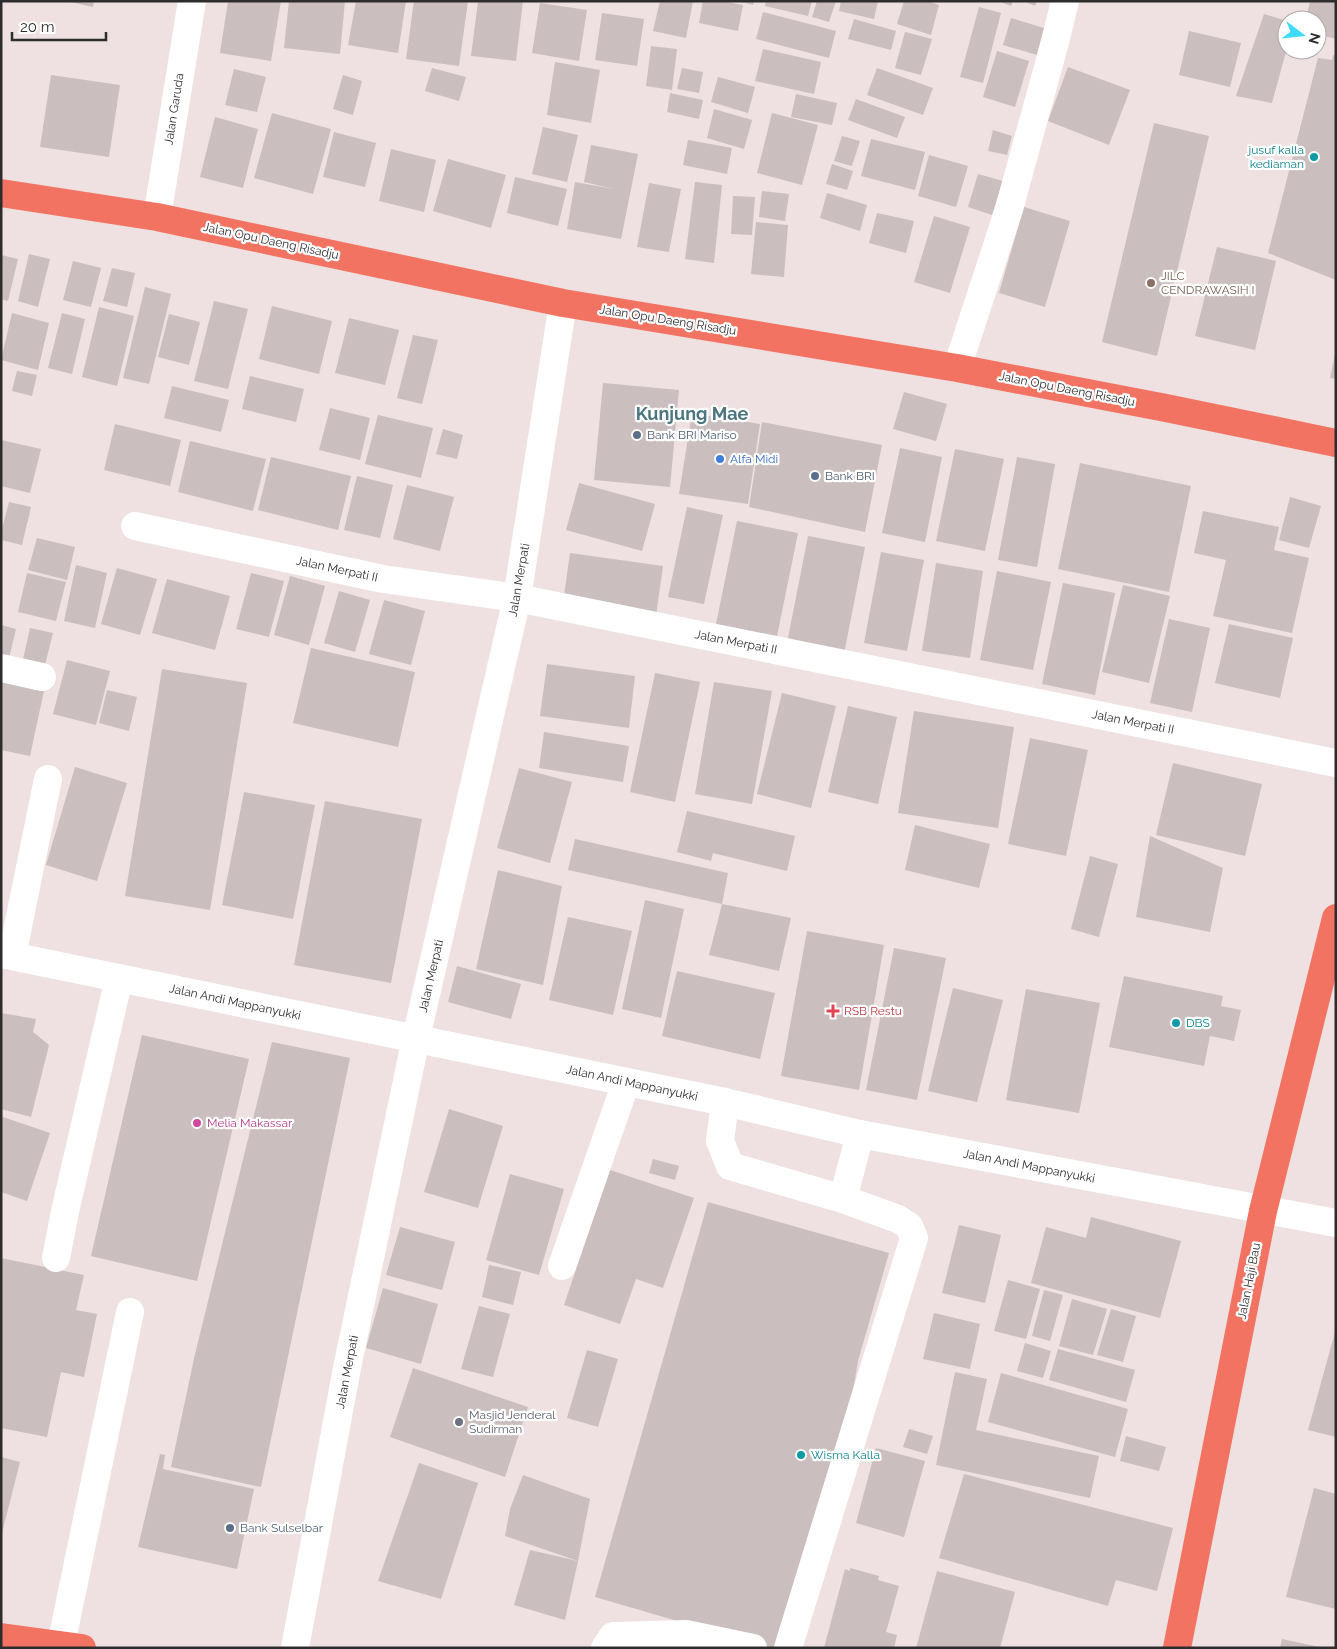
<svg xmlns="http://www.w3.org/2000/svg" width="1337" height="1649" font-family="Raleway,sans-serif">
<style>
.building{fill:#cabebe}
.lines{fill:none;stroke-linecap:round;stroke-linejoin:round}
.minor{stroke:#fff;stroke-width:28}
.major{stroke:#f27361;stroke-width:28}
.culture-dot{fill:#0f9aa8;stroke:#fff;stroke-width:2}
.education-dot{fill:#8d6e63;stroke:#fff;stroke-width:2}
.service-dot{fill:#5c6f8a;stroke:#fff;stroke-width:2}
.shop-dot{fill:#3f7fe0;stroke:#fff;stroke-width:2}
.health-dot{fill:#e0444e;stroke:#fff;stroke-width:2}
.hotel-dot{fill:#d1479c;stroke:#fff;stroke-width:2}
.worship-dot{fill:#6b7280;stroke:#fff;stroke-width:2}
.labels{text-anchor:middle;stroke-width:4.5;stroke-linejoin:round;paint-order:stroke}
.street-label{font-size:12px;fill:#2d2d2d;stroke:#fff}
.culture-label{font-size:12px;fill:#0d838f;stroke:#fff;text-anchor:start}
.education-label{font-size:12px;fill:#785e54;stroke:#fff;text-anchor:start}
.service-label{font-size:12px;fill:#4e5e75;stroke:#fff;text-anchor:start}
.shop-label{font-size:12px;fill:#366cbe;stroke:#fff;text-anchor:start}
.health-label{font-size:12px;fill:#be3a42;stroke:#fff;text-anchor:start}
.hotel-label{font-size:12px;fill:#b23c85;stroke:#fff;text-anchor:start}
.worship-label{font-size:12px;fill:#5b616d;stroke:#fff;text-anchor:start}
.district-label{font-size:18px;font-weight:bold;fill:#4c767f;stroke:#fff}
</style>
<rect width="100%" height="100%" fill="#efe0e1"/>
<g class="building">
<polygon points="66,1 94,1 93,7"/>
<polygon points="228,1 281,1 271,61 220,53"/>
<polygon points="289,1 345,1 340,54 284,48"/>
<polygon points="356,1 406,1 398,53 348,45"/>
<polygon points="414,1 468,1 459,66 406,59"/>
<polygon points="478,1 523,1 516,61 471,56"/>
<polygon points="660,1 693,1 686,38 653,31"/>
<polygon points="703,1 722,1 743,5 738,31 699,23"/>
<polygon points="739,1 754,1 753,5"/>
<polygon points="766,1 812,1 808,16 765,6"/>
<polygon points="817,1 836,1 829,22 812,17"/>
<polygon points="841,1 878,1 874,19 839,11"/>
<polygon points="904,1 927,1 939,5 931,35 897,24"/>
<polygon points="998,1 1013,1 1011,6"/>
<polygon points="1023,1 1037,1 1035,6"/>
<polygon points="1310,1 1336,1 1336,39 1317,34 1317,20 1306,20"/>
<polygon points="540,3 587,10 579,61 532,53"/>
<polygon points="979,7 1001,13 983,83 960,77"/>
<polygon points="763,12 836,31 829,58 756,39"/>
<polygon points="602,13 644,19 637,66 595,60"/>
<polygon points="1264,14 1287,21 1287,48 1272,103 1236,96"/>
<polygon points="1011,18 1044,28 1037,55 1003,45"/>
<polygon points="854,19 896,31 891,50 848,39"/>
<polygon points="1189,31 1241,43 1230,87 1179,75"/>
<polygon points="905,32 932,39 921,75 895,68"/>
<polygon points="651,46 677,49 672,90 646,86"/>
<polygon points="763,49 821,62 814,94 755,81"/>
<polygon points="997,51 1029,61 1015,107 983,97"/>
<polygon points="1333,55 1336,56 1336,280 1268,253 1318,58 1332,60"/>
<polygon points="555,62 600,70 591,123 547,115"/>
<polygon points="1068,67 1130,90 1109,145 1048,121"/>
<polygon points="432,68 466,77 459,101 425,91"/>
<polygon points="682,68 703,72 699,93 677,89"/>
<polygon points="877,68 933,88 923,115 867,95"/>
<polygon points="234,69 266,77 257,112 225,105"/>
<polygon points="51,75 120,85 109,157 40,147"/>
<polygon points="343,75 362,81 353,115 333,109"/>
<polygon points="718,77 755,87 748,113 711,102"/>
<polygon points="670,93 703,100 699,119 667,112"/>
<polygon points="796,94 837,103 832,125 791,117"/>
<polygon points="856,99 905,117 897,138 848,120"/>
<polygon points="714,109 752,120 744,149 707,138"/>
<polygon points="272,113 331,129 313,194 254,178"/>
<polygon points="772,113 818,125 802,185 757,173"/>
<polygon points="215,117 258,129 243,188 200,177"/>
<polygon points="1154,123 1209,136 1157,356 1102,342"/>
<polygon points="543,127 578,135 567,182 532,174"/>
<polygon points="993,130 1012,136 1007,155 988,151"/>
<polygon points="334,132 376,143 365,187 323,177"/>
<polygon points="842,136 860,141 852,166 834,161"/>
<polygon points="871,139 925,152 915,190 861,176"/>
<polygon points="688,140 732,148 727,174 683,165"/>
<polygon points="591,145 638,154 621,239 567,229 575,182 614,189 584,182"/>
<polygon points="391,149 436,160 424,212 379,201"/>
<polygon points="929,155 968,166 956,207 918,196"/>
<polygon points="448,159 506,175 491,228 433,211"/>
<polygon points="832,164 853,171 847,190 826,184"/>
<polygon points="978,174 1003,181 992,215 968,207"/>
<polygon points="515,177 567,189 558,226 507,213"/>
<polygon points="695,182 722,185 714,263 685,259"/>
<polygon points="649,183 681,189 669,252 637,247"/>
<polygon points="762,191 789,194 785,221 759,217"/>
<polygon points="827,193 867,205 860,231 820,218"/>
<polygon points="733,196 755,197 752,235 731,234"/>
<polygon points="1024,207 1070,221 1045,307 999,293"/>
<polygon points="877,213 914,221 906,253 869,243"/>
<polygon points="934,216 970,227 950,293 914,282"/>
<polygon points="756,222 788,225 784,277 751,274"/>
<polygon points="1217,247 1276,261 1255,350 1195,336"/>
<polygon points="29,254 50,259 38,307 18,301"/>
<polygon points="1,255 18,259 8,301 1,299"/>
<polygon points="73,261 101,268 91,307 63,300"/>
<polygon points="112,268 135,273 127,307 103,301"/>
<polygon points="145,287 171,294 149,384 123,378"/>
<polygon points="214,301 248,309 228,389 194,381"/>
<polygon points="272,306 332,321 319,374 259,359"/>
<polygon points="99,307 134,316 117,386 82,377"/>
<polygon points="12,313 49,323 38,370 1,360"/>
<polygon points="62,313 85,319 72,374 48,368"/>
<polygon points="169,314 200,322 189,365 158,357"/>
<polygon points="349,318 399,330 385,385 335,373"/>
<polygon points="413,335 438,340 422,404 397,398"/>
<polygon points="1335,354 1336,354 1336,379 1330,378"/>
<polygon points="17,371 37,375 32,396 12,391"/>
<polygon points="250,376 304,389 296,422 242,409"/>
<polygon points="603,383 679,390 670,487 594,480"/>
<polygon points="172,386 229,400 221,432 164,418"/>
<polygon points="904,392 947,404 936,441 893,429"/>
<polygon points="330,408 370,418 360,460 319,450"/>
<polygon points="692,413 760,424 748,504 679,494"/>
<polygon points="378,415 433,428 421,478 365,464"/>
<polygon points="762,422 882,445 865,532 749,507"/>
<polygon points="115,424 181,440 170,486 104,470"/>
<polygon points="443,429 463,435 457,459 436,454"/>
<polygon points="1,440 41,449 30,493 1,486"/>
<polygon points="190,441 266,459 253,511 178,492"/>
<polygon points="900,448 942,457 925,542 882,533"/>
<polygon points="955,449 1004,459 985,551 936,541"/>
<polygon points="271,457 351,476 338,530 258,510"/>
<polygon points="1017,457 1055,464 1037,567 998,560"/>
<polygon points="1080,463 1191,486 1169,592 1058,569"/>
<polygon points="357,476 393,485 380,538 344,530"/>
<polygon points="579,483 655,504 642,551 566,530"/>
<polygon points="407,485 454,497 440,551 393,539"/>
<polygon points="1290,497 1321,506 1309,548 1279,540"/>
<polygon points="9,502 31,507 22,545 1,540 1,533"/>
<polygon points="687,507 723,515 704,604 668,597"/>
<polygon points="1203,511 1279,527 1274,550 1309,558 1292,633 1213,616 1226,560 1194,553"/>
<polygon points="737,521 798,533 775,646 714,634"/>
<polygon points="808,536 865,547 844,654 787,643"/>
<polygon points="37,538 75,547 67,580 28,570"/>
<polygon points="881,552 924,560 907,651 864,643"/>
<polygon points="570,553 663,566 656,616 563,603"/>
<polygon points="936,563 983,571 970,658 922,651"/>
<polygon points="76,565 107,573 95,628 64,621"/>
<polygon points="117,568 157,579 140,635 101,624"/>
<polygon points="997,571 1051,582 1033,670 980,660"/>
<polygon points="27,573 66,582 56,621 18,612"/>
<polygon points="251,573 284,581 269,637 236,629"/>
<polygon points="290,576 325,586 309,645 274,635"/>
<polygon points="167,579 230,596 215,650 152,633"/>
<polygon points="1063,583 1115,593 1095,695 1042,684"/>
<polygon points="1123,585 1170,596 1149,683 1102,672"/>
<polygon points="339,591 370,600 355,652 324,643"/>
<polygon points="384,600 425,611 411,665 369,654"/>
<polygon points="1169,619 1210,628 1192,712 1150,703"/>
<polygon points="1229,624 1293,638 1280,698 1215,683"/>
<polygon points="1,625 16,629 9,658 1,656"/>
<polygon points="30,628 53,633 44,669 22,664"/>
<polygon points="311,648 415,672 398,747 293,723"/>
<polygon points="67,660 110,671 96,725 53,714"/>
<polygon points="547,664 635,676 629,728 540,716"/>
<polygon points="162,669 247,683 210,910 125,896"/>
<polygon points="655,673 700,682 675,802 630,792"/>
<polygon points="1,682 44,691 30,756 1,750"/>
<polygon points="714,682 772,691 752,804 695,794"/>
<polygon points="107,690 137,697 129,731 99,723"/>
<polygon points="782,693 836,706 811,808 757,794"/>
<polygon points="848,706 897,717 878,804 828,792"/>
<polygon points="914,711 1014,727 998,828 898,813"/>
<polygon points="544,732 629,746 623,782 539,768"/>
<polygon points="1030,738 1088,750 1066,856 1008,844"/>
<polygon points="1173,763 1262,784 1245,856 1156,835"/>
<polygon points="75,767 127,783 97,881 46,865"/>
<polygon points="519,768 572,782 550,863 497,848"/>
<polygon points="244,792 315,805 293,919 222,905"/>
<polygon points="325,801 422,819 391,983 294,965"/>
<polygon points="687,811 795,836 787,871 713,853 711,861 677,852"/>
<polygon points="915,825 990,844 979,888 905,870"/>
<polygon points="1150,836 1223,868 1210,932 1136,917"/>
<polygon points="575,839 728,873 722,904 568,870"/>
<polygon points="1090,856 1118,864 1099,937 1071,929"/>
<polygon points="498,870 562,886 543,985 476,969"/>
<polygon points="645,900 684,909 661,1018 622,1009"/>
<polygon points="722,904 791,918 779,971 709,955"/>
<polygon points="568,917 632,931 613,1015 549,1000"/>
<polygon points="807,931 884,945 859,1090 781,1076"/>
<polygon points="894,948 946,958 917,1100 866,1090"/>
<polygon points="457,966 521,984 511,1019 448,1002"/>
<polygon points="677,971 775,993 760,1059 662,1036"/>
<polygon points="1124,976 1223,996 1221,1006 1241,1010 1234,1041 1210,1036 1204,1066 1109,1047"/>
<polygon points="953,988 1003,1000 977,1102 928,1091"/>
<polygon points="1026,989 1100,1003 1079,1113 1006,1100"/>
<polygon points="1,1013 36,1019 33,1032 49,1045 31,1117 1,1109"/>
<polygon points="142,1035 249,1059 197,1281 91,1256"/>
<polygon points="272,1042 350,1058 261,1487 171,1467 195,1354"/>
<polygon points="449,1109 503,1126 478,1208 424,1192"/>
<polygon points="3,1117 50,1133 27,1201 1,1192 1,1121"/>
<polygon points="653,1159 679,1166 675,1180 649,1173"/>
<polygon points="610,1170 694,1198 663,1288 636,1279 620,1324 564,1305"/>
<polygon points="510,1174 564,1189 539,1275 486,1260"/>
<polygon points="708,1202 889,1253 858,1361 853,1391 776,1648 770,1648 595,1597"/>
<polygon points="1091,1217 1181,1241 1160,1318 1031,1283 1046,1227 1086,1238"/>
<polygon points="959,1225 1001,1235 985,1303 942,1293"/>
<polygon points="400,1227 455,1242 442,1290 386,1275"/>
<polygon points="1,1258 84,1275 76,1310 97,1314 84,1377 61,1372 47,1437 1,1428"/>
<polygon points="489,1265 521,1272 513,1305 482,1297"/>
<polygon points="1008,1280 1040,1289 1026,1339 994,1331"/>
<polygon points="383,1288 438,1304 421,1364 366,1348"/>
<polygon points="1044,1290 1063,1295 1050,1341 1032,1336"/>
<polygon points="1072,1299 1107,1309 1093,1355 1059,1346"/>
<polygon points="479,1306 510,1314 493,1377 461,1369"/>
<polygon points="1111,1309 1136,1316 1123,1362 1097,1355"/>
<polygon points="934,1313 980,1324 970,1369 923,1359"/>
<polygon points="1335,1332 1336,1332 1336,1437 1308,1430"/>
<polygon points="1025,1343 1051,1351 1043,1378 1017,1371"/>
<polygon points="1058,1349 1135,1370 1126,1402 1049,1380"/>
<polygon points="587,1350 618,1359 598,1427 567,1418"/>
<polygon points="413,1368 528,1407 505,1477 390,1437"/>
<polygon points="955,1372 987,1379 976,1430 1099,1456 1090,1498 936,1465"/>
<polygon points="1001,1373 1128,1409 1115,1457 988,1422"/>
<polygon points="909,1429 933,1436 927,1454 903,1447"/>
<polygon points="1126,1436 1166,1447 1159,1471 1120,1461"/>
<polygon points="876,1448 925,1461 904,1537 856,1523"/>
<polygon points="160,1454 165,1455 163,1469 254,1489 237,1569 138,1547"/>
<polygon points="1,1457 20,1462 2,1533 1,1533"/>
<polygon points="419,1463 478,1483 441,1599 378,1581"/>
<polygon points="964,1474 1173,1528 1157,1591 1116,1580 1108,1606 939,1558"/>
<polygon points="523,1475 590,1499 578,1561 505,1536 510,1509"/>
<polygon points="1314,1488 1336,1494 1336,1609 1286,1597"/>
<polygon points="530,1550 578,1561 565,1620 514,1605"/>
<polygon points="850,1568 879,1576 878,1580 899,1586 886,1632 897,1635 894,1648 824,1648 845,1569 850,1571"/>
<polygon points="937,1571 1015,1592 1000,1648 916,1648"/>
<polygon points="1282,1639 1320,1647 1320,1648 1280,1648"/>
</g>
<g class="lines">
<g class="minor">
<polyline points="157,217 192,1"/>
<polyline points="957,368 1009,209 1055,42 1065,1"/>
<polyline points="135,526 383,579 517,598 1336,763"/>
<polyline points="1,668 42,677"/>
<polyline points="1,954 725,1102 860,1134 1336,1223"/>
<polyline points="12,956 48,779"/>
<polyline points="725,1102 720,1141 730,1166 843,1199 898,1219 909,1226 914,1238 788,1648"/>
<polyline points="843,1199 860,1134"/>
<polyline points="56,1258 66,1207 119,978"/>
<polyline points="562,1266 626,1082"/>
<polyline points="61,1645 130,1312"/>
<polyline points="295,1648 347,1368 416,1038 517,598 563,303"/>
<polyline points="605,1648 613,1636 686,1634 753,1648"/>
</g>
<g class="major">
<polyline points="1,193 157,217 563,303 957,368 1166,408 1336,443"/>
<polyline points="1,1637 82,1648"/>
<polyline points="1177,1648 1263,1211 1336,918"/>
</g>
</g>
<g class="culture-dot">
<circle cx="1314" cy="157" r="5"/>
<circle cx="1176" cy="1023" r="5"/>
<circle cx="801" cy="1455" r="5"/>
</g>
<circle class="education-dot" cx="1151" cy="283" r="5"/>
<g class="service-dot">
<circle cx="637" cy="435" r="5"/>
<circle cx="815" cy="476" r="5"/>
<circle cx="230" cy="1528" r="5"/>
</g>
<circle class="shop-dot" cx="720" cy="459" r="5"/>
<path class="health-dot" d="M830.5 1003.5h5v5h5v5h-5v5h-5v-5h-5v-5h5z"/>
<circle class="hotel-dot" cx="197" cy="1123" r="5"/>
<circle class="worship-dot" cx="459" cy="1422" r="5"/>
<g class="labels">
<g class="street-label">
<text transform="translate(174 109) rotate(-81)" y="4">Jalan Garuda</text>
<text transform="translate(271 241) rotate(12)" y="4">Jalan Opu Daeng Risadju</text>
<text transform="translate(668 320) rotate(9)" y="4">Jalan Opu Daeng Risadju</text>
<text transform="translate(1067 389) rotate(11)" y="4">Jalan Opu Daeng Risadju</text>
<text transform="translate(337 569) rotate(12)" y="4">Jalan Merpati II</text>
<text transform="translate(519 580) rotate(-80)" y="4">Jalan Merpati</text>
<text transform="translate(736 642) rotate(11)" y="4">Jalan Merpati II</text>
<text transform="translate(1133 722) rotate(11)" y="4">Jalan Merpati II</text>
<text transform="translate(431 976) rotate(-77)" y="4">Jalan Merpati</text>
<text transform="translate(235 1002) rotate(12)" y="4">Jalan Andi Mappanyukki</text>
<text transform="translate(632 1083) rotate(12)" y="4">Jalan Andi Mappanyukki</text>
<text transform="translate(1029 1166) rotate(11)" y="4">Jalan Andi Mappanyukki</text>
<text transform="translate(1249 1281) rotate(-79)" y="4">Jalan Haji Bau</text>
<text transform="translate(347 1372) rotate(-79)" y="4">Jalan Merpati</text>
</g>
<g class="culture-label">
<text x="1304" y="154" text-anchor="end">jusuf kalla<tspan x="1304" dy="14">kediaman</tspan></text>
<text x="1186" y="1027">DBS</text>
<text x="811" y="1459">Wisma Kalla</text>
</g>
<g class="education-label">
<text x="1161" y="280">JILC<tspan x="1161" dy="14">CENDRAWASIH I</tspan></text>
</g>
<g class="service-label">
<text x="647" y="439">Bank BRI Mariso</text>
<text x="825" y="480">Bank BRI</text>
<text x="240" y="1532">Bank Sulselbar</text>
</g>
<g class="shop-label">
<text x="730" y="463">Alfa Midi</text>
</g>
<g class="health-label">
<text x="844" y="1015">RSB Restu</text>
</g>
<g class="hotel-label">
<text x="207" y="1127">Melia Makassar</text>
</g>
<g class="worship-label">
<text x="469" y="1419">Masjid Jenderal<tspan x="469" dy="14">Sudirman</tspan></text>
</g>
<g class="district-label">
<text x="692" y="420">Kunjung Mae</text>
</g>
</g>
<rect width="1337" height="1649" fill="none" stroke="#2d2d2d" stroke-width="5"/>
<g transform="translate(1302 35) rotate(106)"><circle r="24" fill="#ffffff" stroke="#ababab"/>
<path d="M0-4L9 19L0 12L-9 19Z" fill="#40dbfc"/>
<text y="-8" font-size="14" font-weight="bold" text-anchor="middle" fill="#2d2d2d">N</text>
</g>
<path d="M12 32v8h94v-8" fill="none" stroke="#2d2d2d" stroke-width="2.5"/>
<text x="20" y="32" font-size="15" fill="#2d2d2d" stroke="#ffffff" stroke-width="4" paint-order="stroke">20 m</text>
</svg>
